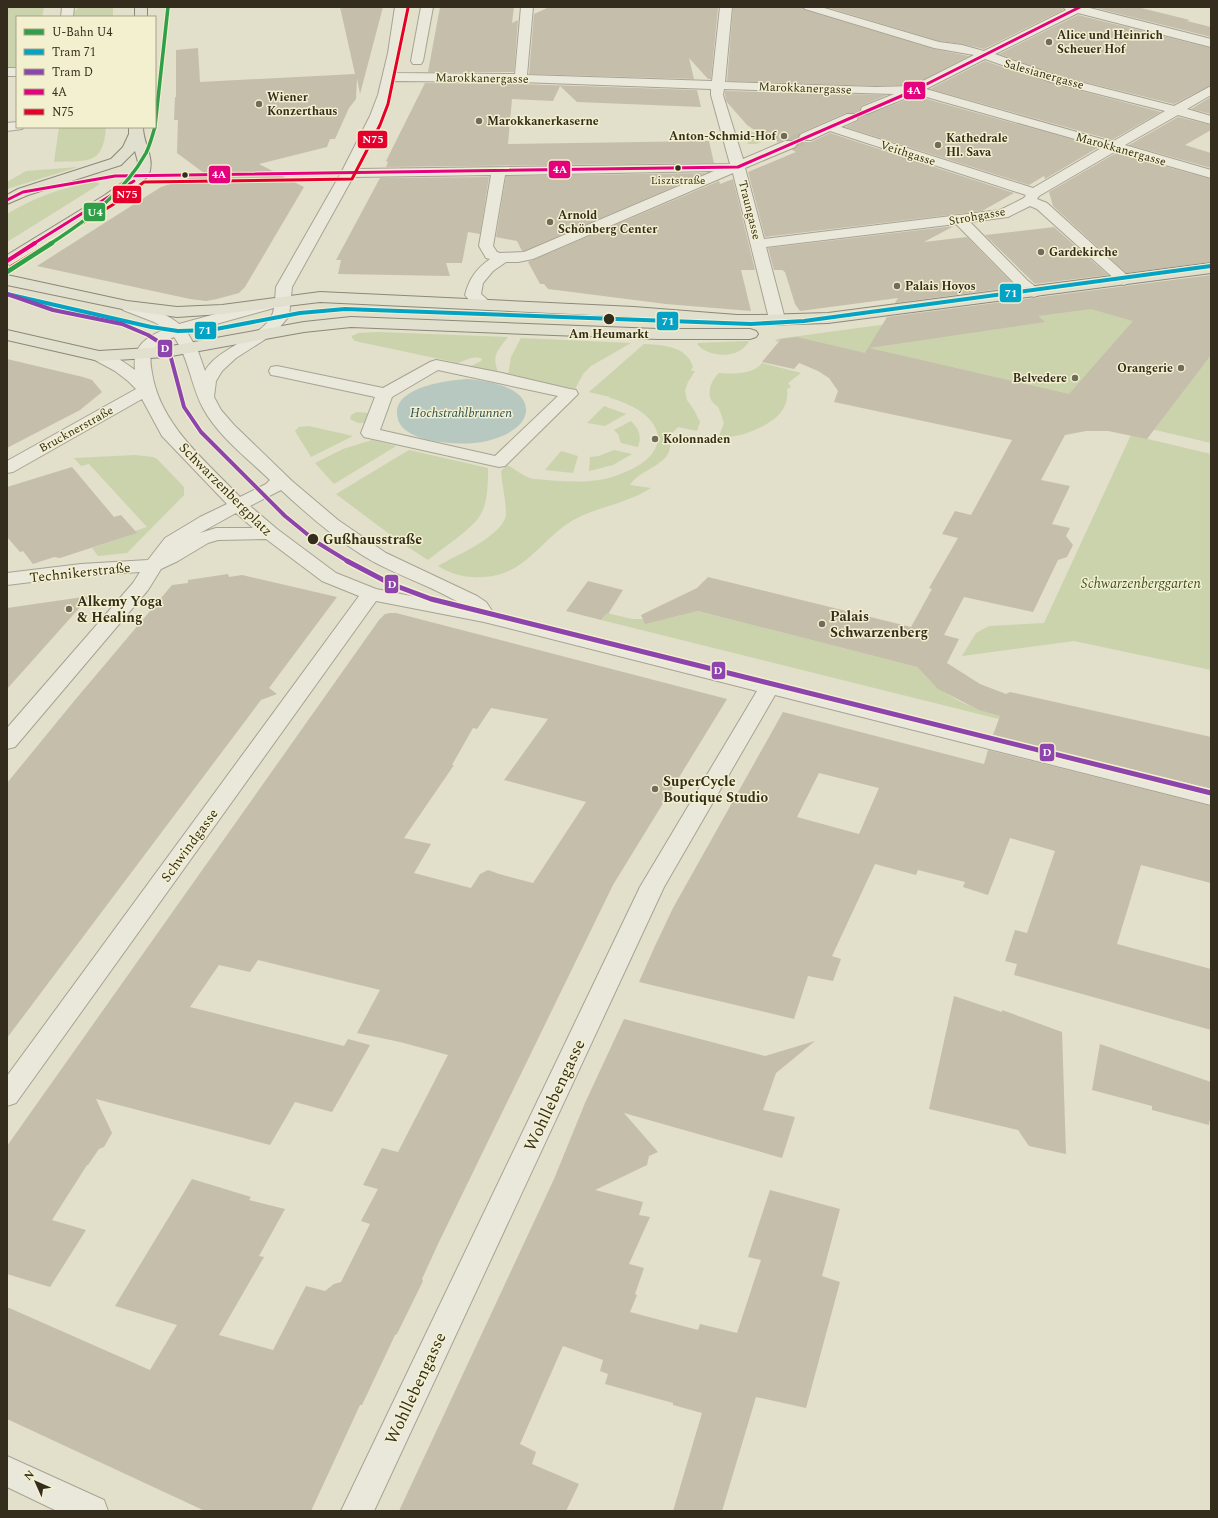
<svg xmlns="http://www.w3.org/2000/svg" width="1218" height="1518" font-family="Spectral,serif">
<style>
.green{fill:#cbd3ad}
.water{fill:#b6c8c0}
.building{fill:#c5beab;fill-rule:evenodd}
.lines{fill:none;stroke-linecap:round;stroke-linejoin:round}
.minor-tunnel{stroke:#bfbba7;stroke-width:13;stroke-dasharray:13 6;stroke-linecap:butt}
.minor-casing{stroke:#a7a394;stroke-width:2}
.major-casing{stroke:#8c887a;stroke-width:2}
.minor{fill:#eae8db;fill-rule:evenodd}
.major{fill:#e1dfcd;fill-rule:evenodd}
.bus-1-far1-casing{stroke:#f3f0cf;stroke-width:5}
.bus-1-casing{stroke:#f3f0cf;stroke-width:6}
.bus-2-far1-casing{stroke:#f3f0cf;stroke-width:5}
.bus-2-casing{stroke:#f3f0cf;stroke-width:6}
.bus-1-far1{stroke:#e5007d;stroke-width:3}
.bus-1{stroke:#e5007d;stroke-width:4}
.bus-2-far1{stroke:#e4002b;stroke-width:3}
.bus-2{stroke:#e4002b;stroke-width:4}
.tram-1-casing{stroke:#f3f0cf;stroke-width:6}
.tram-2-far1-casing{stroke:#f3f0cf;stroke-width:6}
.tram-2-casing{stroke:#f3f0cf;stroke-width:8}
.tram-1{stroke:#03a3c5;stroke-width:4}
.tram-2-far1{stroke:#8e44ad;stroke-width:4}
.tram-2{stroke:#8e44ad;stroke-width:5}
.metro-1-far1-casing{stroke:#f3f0cf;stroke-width:5.5}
.metro-1-casing{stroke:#f3f0cf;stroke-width:7}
.metro-1-far1{stroke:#319f49;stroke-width:3.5}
.metro-1{stroke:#319f49;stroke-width:4.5}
.poi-dot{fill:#716b5a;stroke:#f3f0cf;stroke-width:1.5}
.bus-dot{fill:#342d1d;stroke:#f3f0cf;stroke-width:1.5}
.labels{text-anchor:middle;stroke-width:3;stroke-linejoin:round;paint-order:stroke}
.far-bus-label{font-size:11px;fill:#342d1d;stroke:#f3f0cf}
.far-poi-label{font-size:12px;font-weight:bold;fill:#342d1d;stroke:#f3f0cf;text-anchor:start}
.far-street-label{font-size:12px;fill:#342d1d;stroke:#f3f0cf}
.far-stop-label{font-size:12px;font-weight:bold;fill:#342d1d;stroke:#f3f0cf}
.far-water-label{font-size:13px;font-style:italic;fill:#2c4e53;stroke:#f3f0cf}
.street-label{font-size:14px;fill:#342d1d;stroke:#f3f0cf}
.stop-label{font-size:14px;font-weight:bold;fill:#342d1d;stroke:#f3f0cf;text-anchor:start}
.park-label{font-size:14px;font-style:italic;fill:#3c5024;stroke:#f3f0cf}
.poi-label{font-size:14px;font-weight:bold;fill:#342d1d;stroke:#f3f0cf;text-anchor:start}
.near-street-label{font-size:17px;fill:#342d1d;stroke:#f3f0cf}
.line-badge{stroke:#f3f0cf;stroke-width:1.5}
.badge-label{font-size:11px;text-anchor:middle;font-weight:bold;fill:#fff}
</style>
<rect width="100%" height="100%" fill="#e2dfca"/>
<g class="green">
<polygon points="44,7 42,17 17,17 17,69 7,70 7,8"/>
<polygon points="79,7 113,7 113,17 73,17 74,12"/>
<path d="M 59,127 L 106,127 C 103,167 87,160 54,162 Z"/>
<polygon points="745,130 749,130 768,140 756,144 748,144"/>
<polygon points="78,167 7,189 7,182 26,171"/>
<path d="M 96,182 L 100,184 L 7,242 L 7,214 C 35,197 63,187 96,182 Z"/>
<polygon points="1211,280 1211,443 775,341 777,339"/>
<path d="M 379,332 L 508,337 C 497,351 492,355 498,372 L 471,366 L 481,361 L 482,359 C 474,355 466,360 458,363 L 355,341 L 352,338 L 352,336 L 358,333 Z"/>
<polygon points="521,338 631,343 591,366 583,374 575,389 508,375 511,357"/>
<path d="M 747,341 L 749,342 C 746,345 743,349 739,351 C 727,358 706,355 697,344 L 698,343 Z"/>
<path d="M 644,344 C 663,345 687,346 693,367 L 691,371 L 695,371 L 688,382 L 685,391 L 687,400 L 694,410 L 700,422 L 697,431 L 678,427 C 676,429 673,432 672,434 C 669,443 672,451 665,458 C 654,469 637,473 630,485 L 651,488 C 628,503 601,506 577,518 C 542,536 526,577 481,577 C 465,578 451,574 438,566 C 455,556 505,535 506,514 C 506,500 502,485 501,471 L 507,465 C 513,468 527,479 534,479 C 561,481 591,485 618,475 C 679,453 665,413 610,398 L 610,397 L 589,392 Z"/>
<path d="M 762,363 L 801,373 L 788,383 L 791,387 L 787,389 C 788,398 786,406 781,412 C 771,426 735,441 719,436 L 724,423 C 722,418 721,412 718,407 C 716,405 713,403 711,400 C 707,391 712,379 719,373 C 732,374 753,375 762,363 Z"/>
<polygon points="604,406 626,414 605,426 587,423"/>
<polygon points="357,412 369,413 365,423 358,423 350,419 351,415"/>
<path d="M 631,421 C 639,429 642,436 638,447 L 621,443 L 618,434 L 614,430 Z"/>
<polygon points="308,426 313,427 353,436 311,457 295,431 299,427"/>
<polygon points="1131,435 1211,454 1211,670 1074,641 962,656 976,633 989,626 1044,623"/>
<polygon points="372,440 396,446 334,484 315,463 343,449"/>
<path d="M 409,450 L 488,468 C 488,483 488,499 482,512 C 475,528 442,548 428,560 L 400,542 L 336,494 Z"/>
<polygon points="614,450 632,454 613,465 589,471 590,457 599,456"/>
<polygon points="561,451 578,456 573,473 545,470"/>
<polygon points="135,455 153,457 157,459 184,487 184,495 127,553 98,556 92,548 136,533 135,531 147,527 89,464 81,466 74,458"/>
<path d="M 698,611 L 917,667 C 941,695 965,706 1000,716 L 999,719 L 601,620 L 607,613 L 632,619 L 665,619 Z"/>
</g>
<path class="water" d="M 468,379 C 486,381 528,386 526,412 C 525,418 522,423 517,427 C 494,446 457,446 429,440 C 419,438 403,432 399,422 C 385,388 447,380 468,379 Z"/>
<g class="building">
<polygon points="340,7 383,7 360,94 357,78 356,99 349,108 335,139 330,139 327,147 259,164 304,187 245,287 239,293 217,299 206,301 190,299 37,266 161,187 204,173 177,153 178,120 174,120 175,97 176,97 176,50 198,48 200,82 355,74"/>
<polygon points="440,7 514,7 512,23 518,20 514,72 428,72"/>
<polygon points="740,7 802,7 805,10 934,49 969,56 913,85 876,86 727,81 733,8"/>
<polygon points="826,7 1062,7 1063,10 984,49 962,44 939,41"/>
<polygon points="1092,7 1137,7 1190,20 1187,21 1211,27 1211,37"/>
<polygon points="547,8 718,8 711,79 708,79 689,58 694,79 529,74 534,14"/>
<polygon points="1078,15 1211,48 1211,85 1174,104 1060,76 999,54"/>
<polygon points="985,61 1051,83 1161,112 1112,140 930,89"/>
<polygon points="425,83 521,84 697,90 701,107 577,102 560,86 553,101 512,99 508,144 709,141 714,163 386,167 388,162 386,161"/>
<polygon points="725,91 887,95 861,106 860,110 861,113 867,115 916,96 1099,147 1045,179 1044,176 1029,185 845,127 858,121 859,117 858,113 846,113 800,133 798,138 801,142 811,142 830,133 1014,193 982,211 765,237 748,172 796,152 792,150 796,148 798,143 795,140 785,140 778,142 753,129 747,125 726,101 725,95"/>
<polygon points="1211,97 1211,114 1191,109"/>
<polygon points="1178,117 1211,125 1211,130 1185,145 1211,153 1211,168 1129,145"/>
<polygon points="1116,153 1211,179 1211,262 1126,273 1053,206 1049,192"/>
<polygon points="706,173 524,251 522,251 517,241 496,237 506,176"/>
<polygon points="489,177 480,234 468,232 462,263 446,263 450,276 338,274 341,260 336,260 380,178"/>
<polygon points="733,179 755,270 741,270 751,311 666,304 548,289 544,284 540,284 528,262 719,181 720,184"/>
<polygon points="954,226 924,242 967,237 1016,287 895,303 898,298 800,311 795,304 785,272 782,270 774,270 768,248"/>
<polygon points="1054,227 1108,275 1035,284 985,235"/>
<path d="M 1211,275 L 1211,355 L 1147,439 L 1108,431 L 1086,431 L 1065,435 L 1041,480 L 1070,486 L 1052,524 L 1070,528 L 1066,536 L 1073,545 L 1067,557 L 1058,560 L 1033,612 L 964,597 L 944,635 L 959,639 L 947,663 L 980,684 L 1006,694 L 1010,692 L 1211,737 L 1211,789 L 993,735 L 1000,716 L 979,710 L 938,689 L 917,667 L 698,611 L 645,624 L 641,615 L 697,588 L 708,577 L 911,627 L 932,589 L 929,588 L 958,538 L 942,534 L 955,511 L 971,515 L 1012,440 L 834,402 L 838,391 L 829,378 L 818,371 L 799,363 L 794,369 L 762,362 L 781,339 L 797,337 L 865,353 L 887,317 ZM 1091,309 L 1133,321 L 1069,394 L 869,348 L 1045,322 L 1038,316 Z"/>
<polygon points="7,359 83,377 92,380 102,392 80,410 7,448"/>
<polygon points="72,467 114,517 121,515 137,533 60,558 54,557 33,564 23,551 20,552 7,537 7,487"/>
<polygon points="228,574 229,577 242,575 337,597 269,688 277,694 261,700 7,1038 7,783 75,700 172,585 188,583 188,580"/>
<polygon points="588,581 623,590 608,614 607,613 601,620 566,611"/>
<polygon points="90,596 7,689 7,608"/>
<path d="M 390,613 L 396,613 L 727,699 L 613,885 L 438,1244 L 422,1279 L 423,1281 L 397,1334 L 395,1335 L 362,1405 L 360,1405 L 311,1511 L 205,1511 L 7,1419 L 7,1307 L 150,1370 L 177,1325 L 115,1306 L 192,1179 L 251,1197 L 249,1200 L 285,1209 L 259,1256 L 264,1257 L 219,1335 L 273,1350 L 306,1286 L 325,1291 L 334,1284 L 341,1282 L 370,1224 L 361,1221 L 378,1189 L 363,1185 L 382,1148 L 398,1152 L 448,1055 L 400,1042 L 357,1033 L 380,990 L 258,960 L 250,972 L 219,965 L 190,1007 L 344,1046 L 348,1039 L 370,1045 L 332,1112 L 295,1102 L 270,1145 L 96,1099 L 112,1133 L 104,1147 L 99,1149 L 88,1165 L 87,1165 L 52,1220 L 86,1230 L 50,1287 L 7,1274 L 7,1146 L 379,620 L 385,614 ZM 491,708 L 548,719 L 504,780 L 586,802 L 533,883 L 499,874 L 488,870 L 480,874 L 471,888 L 414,873 L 431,844 L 404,838 L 454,765 L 452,765 L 473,728 L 477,729 Z"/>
<path d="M 783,712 L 984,764 L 988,750 L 1211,806 L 1211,883 L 1141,865 L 1117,944 L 1211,969 L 1211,1030 L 1014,975 L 1017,964 L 1005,961 L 1015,930 L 1027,933 L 1055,851 L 1010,838 L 988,895 L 963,887 L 965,882 L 918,870 L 916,875 L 875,864 L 832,956 L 841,959 L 833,981 L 808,976 L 794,1019 L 639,982 L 654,948 L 673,908 ZM 819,773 L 879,788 L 859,834 L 797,817 Z"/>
<polygon points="954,996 1002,1012 1002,1010 1062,1032 1066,1154 1029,1146 1018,1130 929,1109"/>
<polygon points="624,1019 765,1056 815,1041 776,1073 763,1110 795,1117 782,1158 624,1113 658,1152 649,1156 647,1165 595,1190 643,1202 639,1215 650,1217 629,1264 644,1268 635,1294 637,1295 630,1312 698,1330 700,1324 737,1333 761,1260 748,1257 770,1190 840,1209 822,1276 840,1282 806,1408 756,1397 722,1511 673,1511 702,1413 673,1405 673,1403 605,1384 608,1374 600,1371 603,1360 563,1346 520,1444 536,1452 532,1464 579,1484 566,1511 399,1511 554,1179 585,1103"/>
<polygon points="1100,1044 1211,1082 1211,1122 1209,1121 1209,1125 1152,1110 1152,1106 1092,1090"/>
</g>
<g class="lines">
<polyline class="minor-tunnel" points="790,144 806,137"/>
<defs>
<g id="minor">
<polygon points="62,7 74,7 73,17 61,17"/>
<path d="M 395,7 L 407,7 L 395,73 L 515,74 L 521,7 L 533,7 L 527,75 L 712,81 L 720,7 L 732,7 L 725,82 L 876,87 L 913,86 L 974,55 L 934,48 L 805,9 L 803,7 L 821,7 L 939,42 L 962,45 L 984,51 L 1066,10 L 1063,7 L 1086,7 L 1211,39 L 1211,47 L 1078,13 L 995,54 L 1060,77 L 1174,106 L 1211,86 L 1211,95 L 1187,109 L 1211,116 L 1211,124 L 1178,115 L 1125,145 L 1211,170 L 1211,178 L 1116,151 L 1039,196 L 1037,199 L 1047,203 L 1129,277 L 1132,280 L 1129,283 L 1124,285 L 1119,283 L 1037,209 L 1030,206 L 1008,217 L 970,222 L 1027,280 L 1042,292 L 1039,295 L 1034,297 L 1029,295 L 1017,286 L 956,224 L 766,247 L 785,319 L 783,322 L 777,324 L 771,322 L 769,319 L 733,173 L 533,259 L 518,262 L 506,262 L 493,271 L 483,283 L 481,294 L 492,304 L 490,307 C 479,310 471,303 465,295 C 469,279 476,269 490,259 L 486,258 L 479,246 L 491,175 L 353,177 L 292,287 L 289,316 L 275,333 L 236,358 L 222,371 L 216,381 L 214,397 L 221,410 L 234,425 L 292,481 L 338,520 L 386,553 L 477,596 L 486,602 L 493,612 L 1211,791 L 1211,805 L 775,695 L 664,887 L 374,1511 L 341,1511 L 640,887 L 757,691 L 484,622 L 376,601 L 16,1103 L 7,1106 L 7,1076 L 359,596 L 322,581 L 266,539 L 218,540 L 208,543 L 178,561 L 161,569 L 148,590 L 15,747 L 7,749 L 7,728 L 133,583 L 140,572 L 81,576 L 7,585 L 7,573 L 81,564 L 148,560 L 165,538 L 200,517 L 227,504 L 162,436 L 142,399 L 13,472 L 7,473 L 7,461 L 136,389 L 128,381 L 115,371 L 93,359 L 91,356 L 93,353 C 107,349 124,362 135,370 C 132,346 146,337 166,329 L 154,322 L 123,310 L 121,307 L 123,304 C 137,300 169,315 179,324 L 270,299 L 275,301 L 276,287 L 341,173 L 370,116 L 378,95 L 388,53 ZM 985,59 L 1051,82 L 1165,111 L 1112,142 L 926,89 ZM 394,81 L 521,82 L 711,89 L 711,95 L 730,164 L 357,169 L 382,116 ZM 724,89 L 894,94 L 862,107 L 861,110 L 862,113 L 867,114 L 916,94 L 1103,147 L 1033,188 L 841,127 L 857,120 L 858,117 L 857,114 L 847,114 L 801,134 L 799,137 L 801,140 L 811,140 L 830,131 L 1026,195 L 1024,198 L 1000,210 L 764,239 L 745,168 L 795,147 L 797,144 L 795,141 L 785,141 L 743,159 L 723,95 ZM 714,171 L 524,252 L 500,253 L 497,252 L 493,246 L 505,175 ZM 274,308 C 271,336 219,345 205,371 L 198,351 L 187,332 ZM 174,337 C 189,358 191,386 203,408 C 217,435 248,459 270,480 L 266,484 L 240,497 C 206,461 160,425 152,373 C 151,367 149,358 152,352 C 156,345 167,340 174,337 ZM 281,490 C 309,516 339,542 372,561 C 403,578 437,588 466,607 L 376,589 L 336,573 L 277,529 L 250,506 ZM 236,513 L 253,528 L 216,528 L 200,533 Z"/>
<polygon points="421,7 433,7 423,61 421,64 413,64 411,61"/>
<rect x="7" y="68" width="10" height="8"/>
<polygon points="17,122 17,127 23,127 22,129 7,131 7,123"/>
<path d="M 436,360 L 502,373 L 570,389 L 576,390 L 578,394 L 505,466 L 499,467 L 364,437 L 361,433 L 375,397 L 277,376 L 271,375 L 269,371 L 271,367 L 277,366 L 383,388 L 430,362 ZM 438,370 L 558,396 L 495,456 L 380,430 L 392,397 Z"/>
<polygon points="7,1456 104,1500 108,1511 57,1511 7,1487"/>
</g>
<g id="major">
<rect x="135" y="7" width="12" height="10"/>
<path d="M 129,127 L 143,127 C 143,144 155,157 149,174 C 145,187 31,252 12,264 L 7,265 L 7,255 L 105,195 L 136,173 L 138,162 L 135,151 L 121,165 L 28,195 L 7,204 L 7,195 L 18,189 L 111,159 L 123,147 L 129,134 Z"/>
<polygon points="1211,263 1211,273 828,323 759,325 737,325 634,317 320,302 222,314 177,317 127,310 7,285 7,275 127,301 177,307 222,305 320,292 634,307 737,315 759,315 828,313"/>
<polygon points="351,317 658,329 750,329 756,331 758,334 756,337 750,339 658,339 351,327 304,332 166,357 99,361 7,340 7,330 99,351 166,347 304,322"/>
</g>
</defs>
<use href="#minor" class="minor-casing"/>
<use href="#major" class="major-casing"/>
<use href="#minor" class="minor"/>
<use href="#major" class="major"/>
<defs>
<g id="bus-1-far1">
<polyline points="7,200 23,192 115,176 738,167 915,90 1080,7"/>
<polyline points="33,244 134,181"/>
</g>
<polyline id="bus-1" points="7,261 35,243"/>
<polyline id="bus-2-far1" points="48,244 114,204 144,182 352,179 380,125 388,104 408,8"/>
<polyline id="bus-2" points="11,267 50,243"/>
</defs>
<use href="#bus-1-far1" class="bus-1-far1-casing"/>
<use href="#bus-1" class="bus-1-casing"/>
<use href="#bus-2-far1" class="bus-2-far1-casing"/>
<use href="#bus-2" class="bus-2-casing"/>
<use href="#bus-1-far1" class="bus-1-far1"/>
<use href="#bus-1" class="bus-1"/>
<use href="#bus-2-far1" class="bus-2-far1"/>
<use href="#bus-2" class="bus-2"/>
<defs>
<polyline id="tram-1" points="7,294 151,327 178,331 211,330 300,313 345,309 751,324 804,321 1211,266"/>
<polyline id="tram-2-far1" points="7,294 53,310 122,324 148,335 159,342 171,358 184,407 201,432 285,516 318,543 349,562"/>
<polyline id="tram-2" points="347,561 391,584 431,599 1211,793"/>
</defs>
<use href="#tram-1" class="tram-1-casing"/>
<use href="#tram-2-far1" class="tram-2-far1-casing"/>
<use href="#tram-2" class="tram-2-casing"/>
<use href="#tram-1" class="tram-1"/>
<use href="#tram-2-far1" class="tram-2-far1"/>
<use href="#tram-2" class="tram-2"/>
<defs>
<g id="metro-1-far1">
<polyline points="155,126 168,7"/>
<path d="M 50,244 C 87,220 124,193 146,153 C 150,145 152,136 155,127"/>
</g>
<polyline id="metro-1" points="7,272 52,243"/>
</defs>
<use href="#metro-1-far1" class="metro-1-far1-casing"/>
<use href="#metro-1" class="metro-1-casing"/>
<use href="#metro-1-far1" class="metro-1-far1"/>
<use href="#metro-1" class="metro-1"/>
</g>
<g class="poi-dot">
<circle cx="1049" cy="42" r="4"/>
<circle cx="259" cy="104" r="4"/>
<circle cx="479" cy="121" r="4"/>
<circle cx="784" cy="136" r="4"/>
<circle cx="938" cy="145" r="4"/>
<circle cx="550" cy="222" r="4"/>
<circle cx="1041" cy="252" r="4"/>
<circle cx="897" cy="286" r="4"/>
<circle cx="1181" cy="368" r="4"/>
<circle cx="1075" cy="378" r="4"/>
<circle cx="655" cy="439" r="4"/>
<circle cx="69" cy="609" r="4"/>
<circle cx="822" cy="624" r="4"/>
<circle cx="655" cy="789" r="4"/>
</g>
<g class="bus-dot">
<circle cx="678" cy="168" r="3.5"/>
<circle cx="185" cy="175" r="3.5"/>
<circle cx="609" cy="319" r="6"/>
<circle cx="313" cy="539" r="6"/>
</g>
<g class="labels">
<g class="far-bus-label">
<text x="678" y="184">Lisztstraße</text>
</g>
<g class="far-poi-label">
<text x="1057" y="39">Alice und Heinrich<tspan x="1057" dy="14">Scheuer Hof</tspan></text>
<text x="267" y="101">Wiener<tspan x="267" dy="14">Konzerthaus</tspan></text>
<text x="487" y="125">Marokkanerkaserne</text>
<text x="776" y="140" text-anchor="end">Anton-Schmid-Hof</text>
<text x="946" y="142">Kathedrale<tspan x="946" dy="14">Hl. Sava</tspan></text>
<text x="558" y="219">Arnold<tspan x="558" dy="14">Schönberg Center</tspan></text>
<text x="1049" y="256">Gardekirche</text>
<text x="905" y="290">Palais Hoyos</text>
<text x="1173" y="372" text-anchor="end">Orangerie</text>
<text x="1067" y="382" text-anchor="end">Belvedere</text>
<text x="663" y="443">Kolonnaden</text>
</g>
<g class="far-street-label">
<text transform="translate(1044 74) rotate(16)" y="4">Salesianergasse</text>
<text transform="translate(482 78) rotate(1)" y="4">Marokkanergasse</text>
<text transform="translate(805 88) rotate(2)" y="4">Marokkanergasse</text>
<text transform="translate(1121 149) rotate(16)" y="4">Marokkanergasse</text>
<text transform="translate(908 153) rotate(18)" y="4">Veithgasse</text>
<text transform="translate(750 210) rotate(76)" y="4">Traungasse</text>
<text transform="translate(977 216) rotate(-10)" y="4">Strohgasse</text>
<text transform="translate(76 429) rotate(-29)" y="4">Brucknerstraße</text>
</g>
<g class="far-stop-label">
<text x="609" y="338">Am Heumarkt</text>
</g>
<g class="far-water-label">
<text x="461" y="417">Hochstrahlbrunnen</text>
</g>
<g class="street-label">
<text transform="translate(226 489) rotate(45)" y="5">Schwarzenbergplatz</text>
<text transform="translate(80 572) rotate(-6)" y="5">Technikerstraße</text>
<text transform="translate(189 845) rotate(-54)" y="5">Schwindgasse</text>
</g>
<g class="stop-label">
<text x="323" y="544">Gußhausstraße</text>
</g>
<g class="park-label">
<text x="1141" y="588">Schwarzenberggarten</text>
</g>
<g class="poi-label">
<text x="77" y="606">Alkemy Yoga<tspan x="77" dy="16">&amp; Healing</tspan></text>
<text x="830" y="621">Palais<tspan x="830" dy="16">Schwarzenberg</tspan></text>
<text x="663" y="786">SuperCycle<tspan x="663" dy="16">Boutique Studio</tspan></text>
</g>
<g class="near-street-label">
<text transform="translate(554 1095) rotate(-65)" y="6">Wohllebengasse</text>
<text transform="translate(415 1388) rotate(-65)" y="6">Wohllebengasse</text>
</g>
</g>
<g class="line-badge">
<rect x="903" y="81" width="23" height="19" rx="4" fill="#e5007d"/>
<rect x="357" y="130" width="31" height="19" rx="4" fill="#e4002b"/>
<rect x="548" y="160" width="23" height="19" rx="4" fill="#e5007d"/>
<rect x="208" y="165" width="23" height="19" rx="4" fill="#e5007d"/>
<rect x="112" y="185" width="30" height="19" rx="4" fill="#e4002b"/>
<rect x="83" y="202" width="23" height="20" rx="4" fill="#319f49"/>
<rect x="999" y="283" width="23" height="20" rx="4" fill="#03a3c5"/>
<rect x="656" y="311" width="23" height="20" rx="4" fill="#03a3c5"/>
<rect x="194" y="321" width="23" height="19" rx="4" fill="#03a3c5"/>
<rect x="157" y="339" width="16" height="19" rx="4" fill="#8e44ad"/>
<rect x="384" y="574" width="15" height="20" rx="4" fill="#8e44ad"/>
<rect x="711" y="661" width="15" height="19" rx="4" fill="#8e44ad"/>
<rect x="1039" y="743" width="16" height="19" rx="4" fill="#8e44ad"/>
</g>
<g class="badge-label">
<text x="914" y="94">4A</text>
<text x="373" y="143">N75</text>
<text x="560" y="173">4A</text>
<text x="219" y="178">4A</text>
<text x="127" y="198">N75</text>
<text x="95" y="216">U4</text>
<text x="1011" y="297">71</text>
<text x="668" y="325">71</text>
<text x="205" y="334">71</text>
<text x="165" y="352">D</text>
<text x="392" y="588">D</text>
<text x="718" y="674">D</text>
<text x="1047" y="756">D</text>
</g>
<rect width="1218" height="1518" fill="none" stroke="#342d1d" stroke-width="16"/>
<rect x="16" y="16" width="140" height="112" fill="#f3f0cf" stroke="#a7a288"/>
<rect x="24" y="29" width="20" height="6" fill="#319f49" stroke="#a7a288"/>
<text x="52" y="36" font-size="12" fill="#342d1d">U-Bahn U4</text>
<rect x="24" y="49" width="20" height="6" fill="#03a3c5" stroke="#a7a288"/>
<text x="52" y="56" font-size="12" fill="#342d1d">Tram 71</text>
<rect x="24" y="69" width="20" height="6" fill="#8e44ad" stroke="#a7a288"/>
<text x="52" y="76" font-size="12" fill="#342d1d">Tram D</text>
<rect x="24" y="89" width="20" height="6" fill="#e5007d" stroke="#a7a288"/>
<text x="52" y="96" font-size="12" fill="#342d1d">4A</text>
<rect x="24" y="109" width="20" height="6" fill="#e4002b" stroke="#a7a288"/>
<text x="52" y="116" font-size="12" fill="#342d1d">N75</text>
<g transform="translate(36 1482) rotate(315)" stroke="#f3f0cf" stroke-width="3" paint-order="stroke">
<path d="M0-3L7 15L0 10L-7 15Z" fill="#342d1d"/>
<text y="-6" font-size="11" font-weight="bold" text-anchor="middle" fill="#342d1d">N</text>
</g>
</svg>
